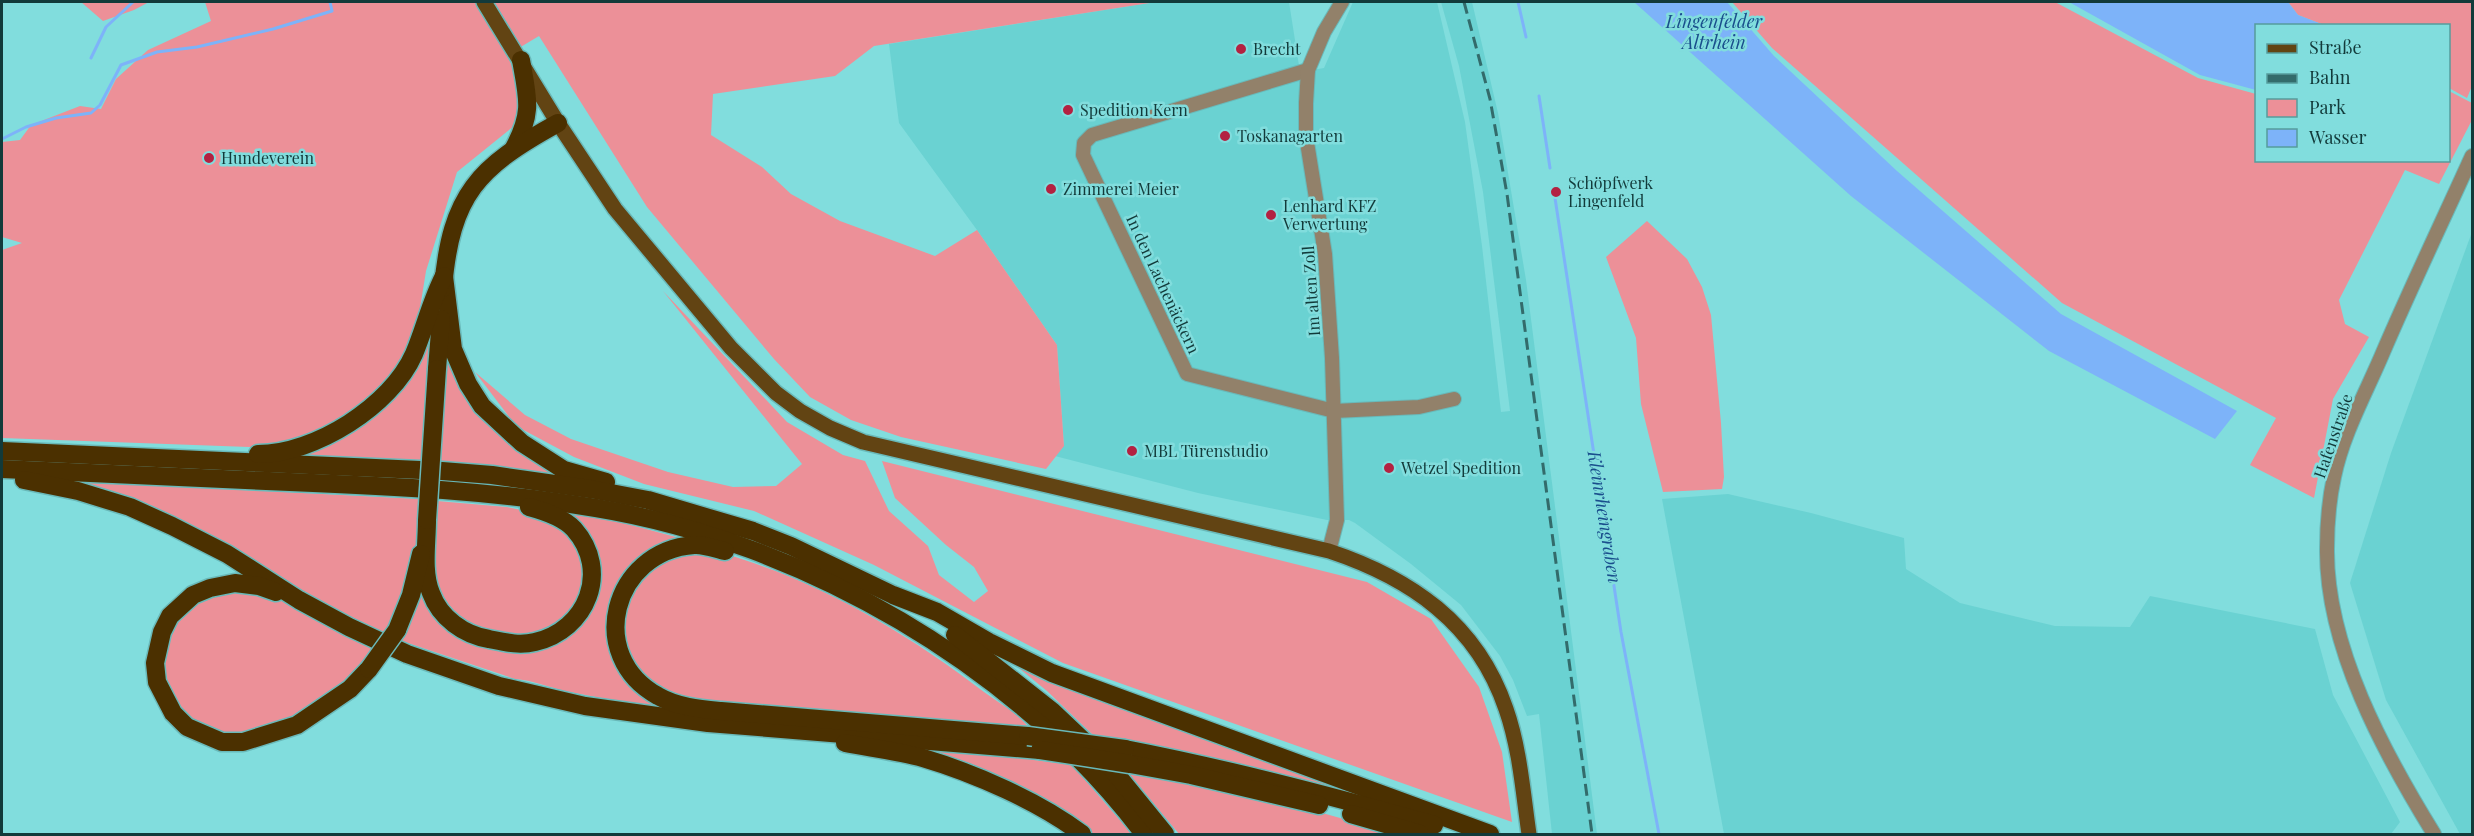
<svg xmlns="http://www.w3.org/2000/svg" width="2474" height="836" font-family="'Playfair Display',serif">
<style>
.built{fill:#6ad2d2}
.green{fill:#ec9098}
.water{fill:#7db3f9}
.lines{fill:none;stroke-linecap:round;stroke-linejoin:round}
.stream{stroke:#7db3f9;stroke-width:3}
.minor-casing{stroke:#69b9b9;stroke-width:16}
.major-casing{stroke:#69b9b9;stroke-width:18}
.highway-casing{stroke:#69b9b9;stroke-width:21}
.minor{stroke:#92816a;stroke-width:14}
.major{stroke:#624413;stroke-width:15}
.highway{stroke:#4b3000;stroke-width:18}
.rail{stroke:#336b6b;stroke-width:3;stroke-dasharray:12 6;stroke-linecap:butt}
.highway-bridge-casing{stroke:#69b9b9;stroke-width:21;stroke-linecap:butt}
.highway-bridge{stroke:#4b3000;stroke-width:18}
.poi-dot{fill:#b32141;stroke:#81dddd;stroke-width:2}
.labels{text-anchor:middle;stroke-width:5;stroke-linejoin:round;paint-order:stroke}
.poi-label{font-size:16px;fill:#123a3a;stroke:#81dddd;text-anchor:start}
.street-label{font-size:16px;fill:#123a3a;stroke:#81dddd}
.water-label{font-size:18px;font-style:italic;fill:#194e8c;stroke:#81dddd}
</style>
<rect width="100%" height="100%" fill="#81dddd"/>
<g class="built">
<polygon points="1156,2 1289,2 1300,72 1324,68 1353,2 1437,2 1465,122 1482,246 1501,412 1510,411 1483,192 1459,66 1441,2 1472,2 1498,113 1526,280 1597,834 1552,834 1539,714 1527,716 1513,680 1500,656 1461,605 1411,564 1355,523 1349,520 1327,520 1198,493 1055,456 1064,445 1057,345 977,230 899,123 889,44"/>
<polygon points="2472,232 2472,834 2460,834 2386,700 2350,583 2391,453"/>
<polygon points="1728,494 1811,513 1904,538 1906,569 1960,603 2055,626 2130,627 2150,596 2315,629 2333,695 2400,822 2391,834 1724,834 1662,499"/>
</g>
<g class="green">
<polygon points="81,2 149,2 134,10 103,21"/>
<polygon points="205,2 1156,2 874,46 835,76 713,94 711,135 762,167 791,194 840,221 935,256 977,230 1057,345 1064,446 1046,469 901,437 851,420 810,397 774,359 647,207 539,36 507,55 518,79 519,122 457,172 426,271 417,327 399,368 377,393 352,415 311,438 274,448 2,438 2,250 22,243 2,237 2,142 20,140 31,125 80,106 101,109 116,79 148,50 211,21"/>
<polygon points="1732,2 2055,2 2198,78 2256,94 2256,160 2448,160 2449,91 2472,103 2472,120 2439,184 2405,170 2339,300 2345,324 2369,337 2333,399 2314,498 2250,465 2276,418 2062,303 1772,48"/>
<polygon points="2288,2 2472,2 2472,86 2467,98 2449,88 2448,26 2324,25 2298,15"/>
<polygon points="1647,221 1687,259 1702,287 1711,315 1721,423 1724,477 1722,489 1663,492 1641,404 1636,338 1606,257"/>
<polygon points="663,291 787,422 843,455 865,461 889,511 928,546 939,575 974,602 988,591 974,567 946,545 895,498 882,461 1367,582 1431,619 1479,687 1502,752 1512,822 1063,663 874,565 754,511 644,484 574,457 516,426 475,372 525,415 571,439 668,472 733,487 776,486 802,464"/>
<polygon points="434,310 426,443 423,443 421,462 296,456 364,420"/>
<polygon points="445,350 456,374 565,477 440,463 442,445 438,445"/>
<path d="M 65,481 L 419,499 L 418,521 L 421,521 L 415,569 L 386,630 L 399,637 L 419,584 L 441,619 L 532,648 L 596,587 L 565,512 L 616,521 L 691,541 L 628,573 L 618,661 L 694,713 C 651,706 608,700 565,691 C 548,687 532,680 515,679 L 384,635 Z"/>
<polygon points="437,501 507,507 545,515 579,542 588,578 570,620 515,640 457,621 433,586"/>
<path d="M 722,553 C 817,580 906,632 984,692 C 1000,704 1017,712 1030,729 L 696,704 L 646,682 L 621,640 L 628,591 L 670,554 Z"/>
<polygon points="214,591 267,593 374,648 355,678 282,727 219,737 177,710 161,666 176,618"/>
<polygon points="1004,656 1420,812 1130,741 1093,735 1047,691"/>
<polygon points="893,744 1033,757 1034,760 1072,765 1132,834 1091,834 1084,829"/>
<polygon points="1129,774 1159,779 1160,776 1301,807 1397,834 1179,834"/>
</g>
<g class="water">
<polygon points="1634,2 1727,2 1774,56 1897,171 2061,314 2237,411 2215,439 2049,351 1851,196"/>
<polygon points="2069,2 2288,2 2298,15 2324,25 2256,26 2256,90 2200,75"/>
</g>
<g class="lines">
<g class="stream">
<polyline points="1518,2 1526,37"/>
<polyline points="91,58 106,27 133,2"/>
<polyline points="1539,96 1550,168"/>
<polyline points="2,139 26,127 56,118 91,113 100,105 121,65 157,52 197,47 273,29 332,11 330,2"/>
<polyline points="1555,198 1621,632 1659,834"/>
</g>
<defs>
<g id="minor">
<polyline points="1308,70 1092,135 1084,143 1083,155 1187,374 1334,411 1419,407 1454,399"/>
<polyline points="1329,551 1337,520 1332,358 1325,254 1306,136 1306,103 1308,70 1324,32 1342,2"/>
<path d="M 2434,834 C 2384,753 2326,647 2327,549 C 2327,525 2329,500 2334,477 C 2343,433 2367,391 2384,350 C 2412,285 2443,220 2472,156"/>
</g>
<path id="major" d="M 484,2 L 558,123 L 615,209 L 731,348 L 776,393 L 800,411 L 830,428 L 863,442 L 1329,551 C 1410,578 1477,623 1506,709 C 1520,749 1523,793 1529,834"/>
<g id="highway">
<path d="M 514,148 C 533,112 528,99 521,60"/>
<polyline points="444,276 453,349 468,384 482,406 522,443 564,470 606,482"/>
<path d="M 443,288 C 451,194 478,167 558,123"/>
<polyline points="437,369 441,319"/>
<polyline points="2,451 442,471 492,475 590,489 648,500 753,531 791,546 893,595 937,612 989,642 1052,673 1490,834"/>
<path d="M 258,454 C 315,454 391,406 414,354 C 425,328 431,301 444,276"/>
<path d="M 2,469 C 98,474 194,478 290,482 C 392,486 495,491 596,508 C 803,542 1018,666 1144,834"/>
<polyline points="24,480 78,491 130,507 172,526 227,554 299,600 349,627 407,654 499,686 585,706 708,723 1040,750"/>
<path d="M 427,520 C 427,543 422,572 431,593 C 440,618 464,635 489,639 C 504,642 519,646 535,642 C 587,630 611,571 574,529 C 563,517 544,511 529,507"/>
<path d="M 725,551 C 716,549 703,544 694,545 C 612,551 585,656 658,696 C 677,707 700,709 721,711 L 1028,736"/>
<polyline points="276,592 259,586 235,583 210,588 193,595 170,616 162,632 155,663 157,682 173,713 187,727 222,742 243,742 297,725 350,689 369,669"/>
<polyline points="397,630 411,595 421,554"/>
<polyline points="955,635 1052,711 1108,764 1165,834"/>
<path d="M 845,743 C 871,748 898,751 923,758 C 974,773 1040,802 1082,834"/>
<path d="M 1125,749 C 1229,769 1332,796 1434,825"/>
<polyline points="1130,764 1191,775 1319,805"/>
<polyline points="1351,814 1420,834"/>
</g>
</defs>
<use href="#minor" class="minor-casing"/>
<use href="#major" class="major-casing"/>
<use href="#highway" class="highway-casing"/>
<use href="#minor" class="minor"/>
<use href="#major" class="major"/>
<use href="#highway" class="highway"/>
<polyline class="rail" points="1464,2 1490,99 1507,194 1592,834"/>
<defs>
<g id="highway-bridge">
<polyline points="427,520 437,369"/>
<polyline points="369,669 397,630"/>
<polyline points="1028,736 1125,749"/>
<polyline points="1040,750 1130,764"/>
</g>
</defs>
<use href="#highway-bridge" class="highway-bridge-casing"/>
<use href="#highway-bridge" class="highway-bridge"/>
</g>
<g class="poi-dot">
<circle cx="1241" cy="49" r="6"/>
<circle cx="1068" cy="110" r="6"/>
<circle cx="1225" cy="136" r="6"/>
<circle cx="209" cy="158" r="6"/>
<circle cx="1051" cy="189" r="6"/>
<circle cx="1556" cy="192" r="6"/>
<circle cx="1271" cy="215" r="6"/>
<circle cx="1132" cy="451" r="6"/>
<circle cx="1389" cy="468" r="6"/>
</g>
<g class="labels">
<g class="poi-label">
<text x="1253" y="55">Brecht</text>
<text x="1080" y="116">Spedition Kern</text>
<text x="1237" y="142">Toskanagarten</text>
<text x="221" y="164">Hundeverein</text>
<text x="1568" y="189">Schöpfwerk<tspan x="1568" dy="18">Lingenfeld</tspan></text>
<text x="1063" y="195">Zimmerei Meier</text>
<text x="1283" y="212">Lenhard KFZ<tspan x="1283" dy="18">Verwertung</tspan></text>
<text x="1144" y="457">MBL Türenstudio</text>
<text x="1401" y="474">Wetzel Spedition</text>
</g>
<g class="street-label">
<text transform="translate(1163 284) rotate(65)" y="6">In den Lachenäckern</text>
<text transform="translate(1311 291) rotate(-94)" y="6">Im alten Zoll</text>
<text transform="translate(2333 436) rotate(-71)" y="6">Hafenstraße</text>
</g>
<g class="water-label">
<text x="1714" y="28">Lingenfelder<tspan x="1714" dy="21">Altrhein</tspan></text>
<text transform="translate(1604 517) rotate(81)" y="6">Kleinrheingraben</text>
</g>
</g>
<rect width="2474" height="836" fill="none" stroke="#123a3a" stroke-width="6"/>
<rect x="2255" y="24" width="195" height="138" fill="#81dddd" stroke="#559c9c" stroke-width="1.5"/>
<rect x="2267" y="44" width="30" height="9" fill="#624413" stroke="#559c9c" stroke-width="1.5"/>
<text x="2309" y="54" font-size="18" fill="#123a3a">Straße</text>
<rect x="2267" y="74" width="30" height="9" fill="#336b6b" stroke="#559c9c" stroke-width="1.5"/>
<text x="2309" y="84" font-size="18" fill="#123a3a">Bahn</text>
<rect x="2267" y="99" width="30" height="18" fill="#ec9098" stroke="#559c9c" stroke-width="1.5"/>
<text x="2309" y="114" font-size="18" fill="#123a3a">Park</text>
<rect x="2267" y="129" width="30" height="18" fill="#7db3f9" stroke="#559c9c" stroke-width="1.5"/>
<text x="2309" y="144" font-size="18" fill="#123a3a">Wasser</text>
</svg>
